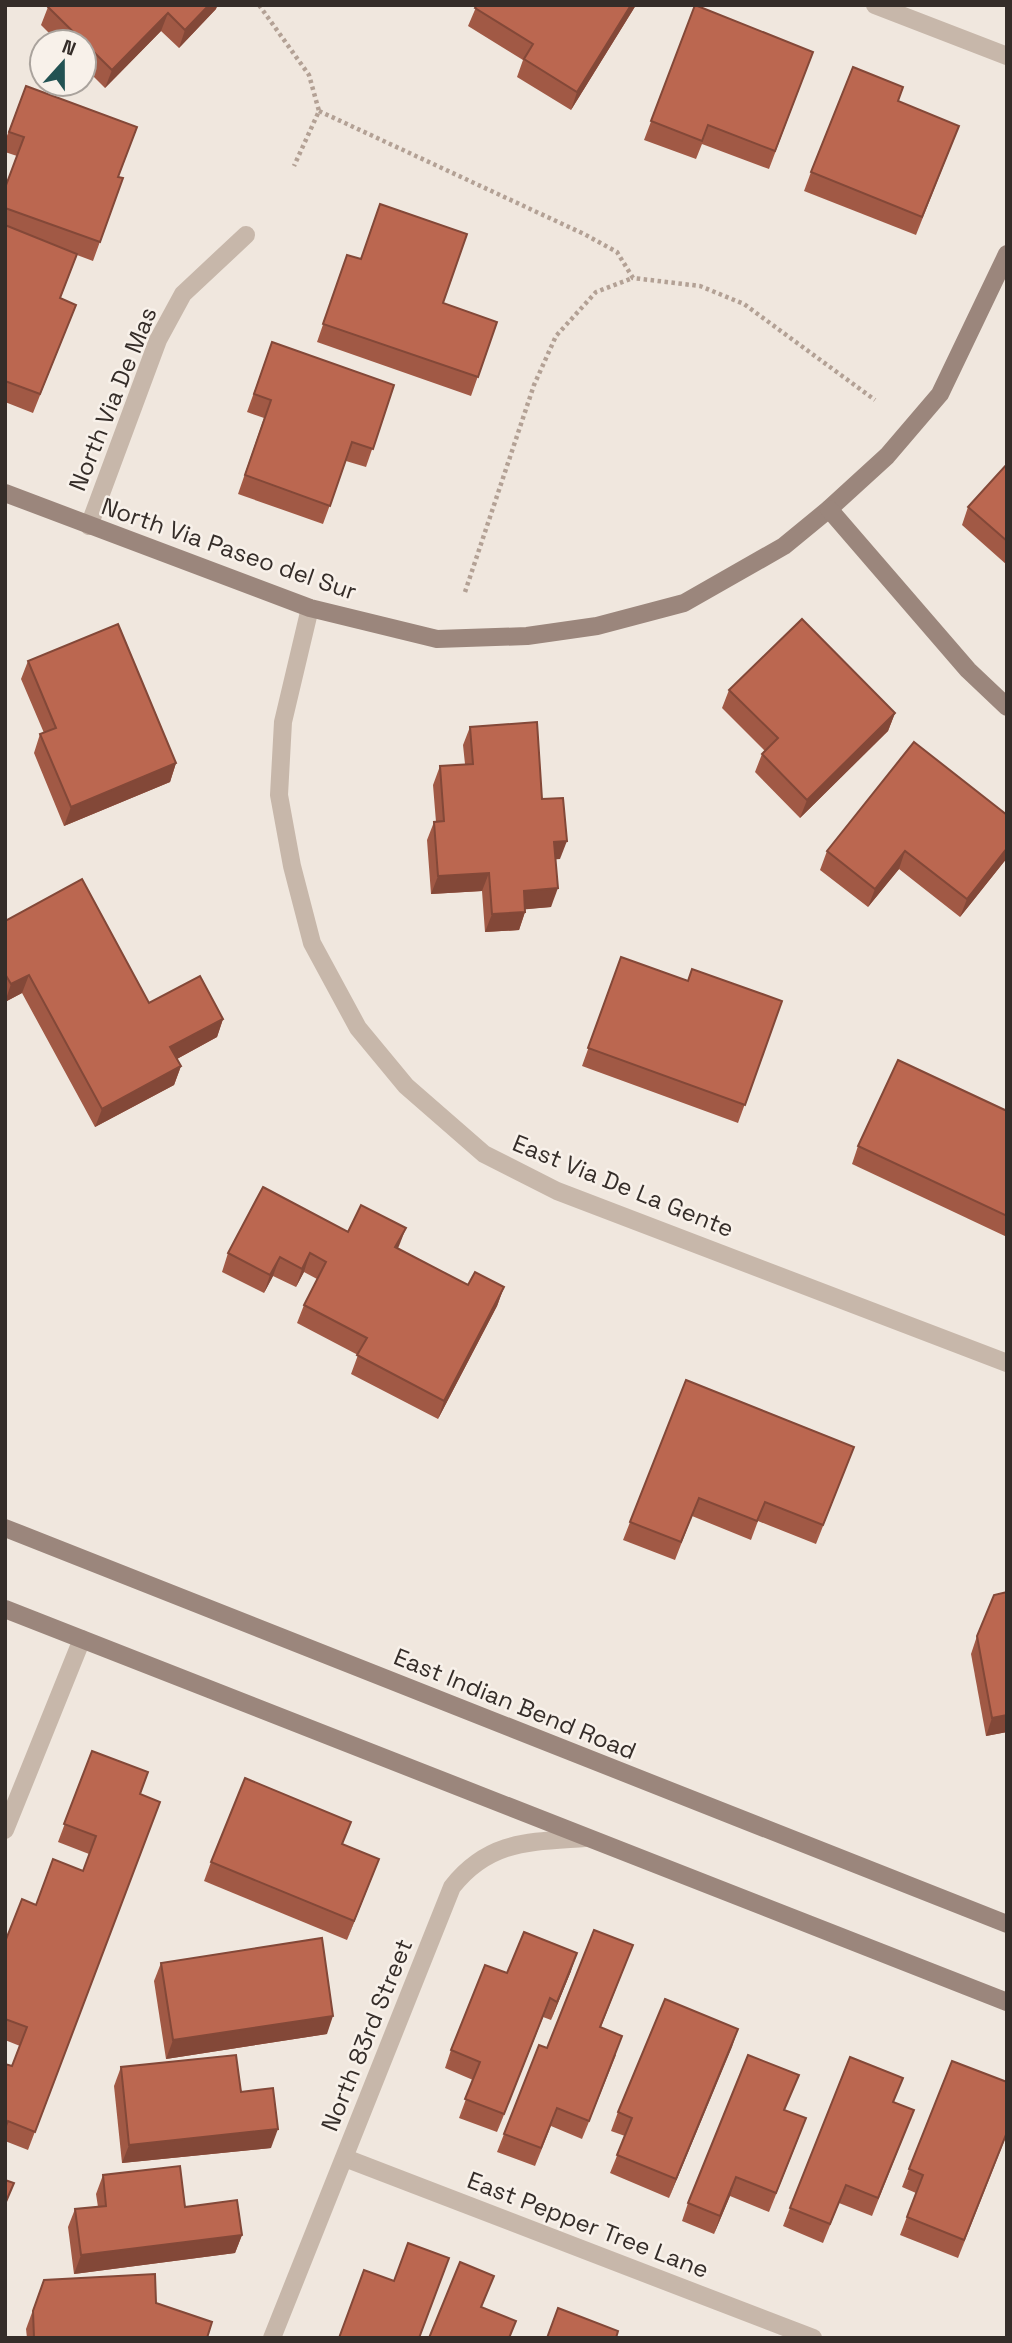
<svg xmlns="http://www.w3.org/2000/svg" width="1012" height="2343" font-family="'Space Grotesk',sans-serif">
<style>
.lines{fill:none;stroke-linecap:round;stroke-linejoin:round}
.path{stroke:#b3a195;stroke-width:4.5;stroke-dasharray:3.5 3.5;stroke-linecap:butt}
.lane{stroke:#c7b7aa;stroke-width:18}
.street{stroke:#c7b7aa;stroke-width:18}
.secondary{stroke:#9b867c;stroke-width:18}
.wall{fill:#a15945}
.shaded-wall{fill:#834838}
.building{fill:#bb6750;stroke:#834838;stroke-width:2}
.labels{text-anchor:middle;stroke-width:5;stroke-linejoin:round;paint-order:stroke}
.street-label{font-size:24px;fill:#352d29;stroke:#f8f1ea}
</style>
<rect width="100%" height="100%" fill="#f0e7de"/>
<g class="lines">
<g class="path">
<polyline points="259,5 309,75 319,111 294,166"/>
<polyline points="319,111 584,234 617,252 633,278 700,286 744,304 875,400"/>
<polyline points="465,592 534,385 556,336 596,292 633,278"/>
</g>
<polyline class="lane" points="5,1830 82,1639"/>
<g class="street">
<polyline points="875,5 1007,56"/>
<polyline points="89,526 158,340 183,294 246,235"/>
<polyline points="310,608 283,722 279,795 292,866 312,943 358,1028 406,1086 484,1154 557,1191 1007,1363"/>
<polyline points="345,2158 813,2338"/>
<path d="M 272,2338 L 452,1887 C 489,1840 530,1842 585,1838"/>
</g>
<g class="secondary">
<polyline points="5,493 310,608 437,639 527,636 597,626 684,603 784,546 829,509 887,456 940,394 1007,254"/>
<polyline points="829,509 968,670 1007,707"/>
<polyline points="5,1528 1007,1924"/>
<polyline points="5,1609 1007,2002"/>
</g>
</g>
<g class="wall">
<polygon points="477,5 636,5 571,110 517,77 523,60 468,26"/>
<polygon points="695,5 813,52 769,169 702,144 696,159 644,140"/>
<polygon points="48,7 216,9 179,48 161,31 105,88 84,67 84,42 58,42 41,25"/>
<polygon points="26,86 118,177 123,178 93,261 77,255 60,299 76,305 33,413 5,402 5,188 17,156 5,152 5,141"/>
<polygon points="898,101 952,144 916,235 804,191 811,172"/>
<polygon points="347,255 443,303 497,322 471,396 317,342"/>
<polygon points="272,342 394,385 366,467 346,461 323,524 238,494 264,418 247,412"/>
<polygon points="1007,464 1007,565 962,525 968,507"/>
<polygon points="28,661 176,763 170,782 64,826 34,753 40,734 44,733 21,679"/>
<polygon points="729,690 895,713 888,731 800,818 755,772 762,754 765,751 722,708"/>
<polygon points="470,727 542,799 560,859 556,859 551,907 525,909 525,912 519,930 485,932 482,891 431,894 427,840 434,822 436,822 433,785 440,766 465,764 463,745"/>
<polygon points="1007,815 1007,858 960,917 899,869 868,907 820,870 827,851"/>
<polygon points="5,921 149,1003 223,1019 217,1037 177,1059 181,1066 174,1085 95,1127 22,993 5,1002"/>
<polygon points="621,957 688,981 782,1001 738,1123 582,1066"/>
<polygon points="1007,1111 1007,1237 852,1164 858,1146"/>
<polygon points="348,1232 398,1249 468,1285 504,1287 497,1306 438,1419 351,1374 358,1355 297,1323 304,1305 317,1279 304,1272 296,1287 273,1276 264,1293 222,1272 228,1253"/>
<polygon points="686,1380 854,1447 816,1544 758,1521 751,1540 692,1516 675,1560 623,1540"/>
<polygon points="977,1636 1007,1732 986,1736 971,1654"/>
<polygon points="92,1751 140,1794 160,1802 28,2150 5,2141 5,2064 12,2066 20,2046 5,2040 5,1942 36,1905 83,1871 89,1854 58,1842"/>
<polygon points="343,1844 379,1859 347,1940 204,1881 211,1862"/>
<polygon points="633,1945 601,2027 616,2055 582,2139 551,2126 535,2166 497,2152 504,2134 547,2048"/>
<polygon points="161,1963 327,2034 166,2059 154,1981"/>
<polygon points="571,1971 551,2020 543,2017 497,2132 459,2118 473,2080 445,2068 451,2050 507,1973"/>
<polygon points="738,2029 669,2198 610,2173 625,2136 611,2131 618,2112"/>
<polygon points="121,2067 241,2092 271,2148 122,2163 114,2086"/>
<polygon points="1007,2082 1007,2134 958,2258 900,2235 916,2193 902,2187 909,2169"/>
<polygon points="894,2102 914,2110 872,2216 839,2203 823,2243 783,2226 790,2208"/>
<polygon points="785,2111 799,2137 769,2212 730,2196 714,2234 682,2221 688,2203"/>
<polygon points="103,2175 185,2207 242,2235 235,2253 74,2274 68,2227 75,2209 98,2207 96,2194"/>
<polygon points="44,2280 156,2303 207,2338 27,2338 26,2329"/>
</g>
<g class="shaded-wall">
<polygon points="209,5 218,5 216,9 179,48 185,30"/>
<polygon points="631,5 636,5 571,110 577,92"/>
<polygon points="168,13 161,31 105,88 112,70"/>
<polygon points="895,713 888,731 800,818 807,800"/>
<polygon points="176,763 170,782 64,826 71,807"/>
<polygon points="567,841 560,859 548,860 554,842"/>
<polygon points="1007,848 1007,858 960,917 967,899"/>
<polygon points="905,851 899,869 868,907 875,889"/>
<polygon points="489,873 482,891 431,894 438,876"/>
<polygon points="558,888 551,907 518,910 524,891"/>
<polygon points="525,912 519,930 485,932 492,914"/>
<polygon points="29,975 22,993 5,1002 11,984"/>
<polygon points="223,1019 217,1037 164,1066 170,1047"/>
<polygon points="181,1066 174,1085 95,1127 102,1109"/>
<polygon points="406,1228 399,1246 389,1266 395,1247"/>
<polygon points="310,1253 304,1272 296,1287 302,1269"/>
<polygon points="280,1257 273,1276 264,1293 270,1275"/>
<polygon points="504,1287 497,1306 438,1419 444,1401"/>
<polygon points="1007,1715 1007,1732 986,1736 992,1718"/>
<polygon points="379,1859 372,1877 347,1940 354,1921"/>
<polygon points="577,1953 571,1971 551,2020 557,2002"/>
<polygon points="550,1998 543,2017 497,2132 504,2114"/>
<polygon points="333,2016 327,2034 166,2059 173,2040"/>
<polygon points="738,2029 732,2047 669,2198 676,2179"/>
<polygon points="278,2129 271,2148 122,2163 129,2145"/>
<polygon points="736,2177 730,2196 714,2234 720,2216"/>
<polygon points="242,2235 235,2253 74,2274 81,2255"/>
</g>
<g class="building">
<polygon points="49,5 209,5 185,30 168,13 112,70 48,7"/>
<polygon points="477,5 631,5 577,92 524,59 533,44 475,8"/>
<polygon points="695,5 813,52 775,151 708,125 702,141 651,121"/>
<polygon points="853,67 903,87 898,101 959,126 922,217 811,172"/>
<polygon points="26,86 137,127 118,177 123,178 100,242 5,208 5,188 24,137 9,132"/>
<polygon points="380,204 467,234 443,303 497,322 478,377 323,324 347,255 361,259"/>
<polygon points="5,225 77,254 60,298 76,305 40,394 5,381"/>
<polygon points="272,342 394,385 373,449 352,442 330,506 245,475 271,400 254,394"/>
<polygon points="1007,464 1007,541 968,507"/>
<polygon points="802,619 895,713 807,800 762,754 778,738 729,690"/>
<polygon points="118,624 176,763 71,807 40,734 56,728 28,661"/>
<polygon points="537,722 542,799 563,798 567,841 554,842 558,888 524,891 525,912 492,914 489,873 438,876 434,822 444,821 440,766 473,764 470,727"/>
<polygon points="914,742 1007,815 1007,848 967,899 905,851 875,889 827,851"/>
<polygon points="82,879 149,1003 200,976 223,1019 170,1047 181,1066 102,1109 29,975 11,984 5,974 5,921"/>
<polygon points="621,957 688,981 692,969 782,1001 745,1105 588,1048"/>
<polygon points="898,1060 1007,1111 1007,1216 858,1146"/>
<polygon points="263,1187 348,1232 361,1205 406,1228 395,1247 468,1285 475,1272 504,1287 444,1401 357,1355 367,1338 304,1305 326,1262 310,1253 302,1269 280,1257 270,1275 228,1253"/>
<polygon points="686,1380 854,1447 823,1525 765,1502 757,1521 699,1498 681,1542 630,1522"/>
<polygon points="1007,1592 1007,1715 992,1718 977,1636 994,1595"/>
<polygon points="92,1751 148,1772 140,1794 160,1802 35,2132 8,2121 5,2128 5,2064 12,2066 27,2027 5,2019 5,1942 22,1899 36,1905 53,1859 83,1871 96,1836 64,1824"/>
<polygon points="245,1778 351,1822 342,1844 379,1859 354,1921 211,1862"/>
<polygon points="594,1930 633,1945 600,2027 622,2036 589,2121 557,2108 541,2148 504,2134 539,2045 547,2048"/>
<polygon points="524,1932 577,1953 557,2002 550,1998 504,2114 465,2099 480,2062 451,2050 485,1965 507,1973"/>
<polygon points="322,1938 333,2016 173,2040 161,1963"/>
<polygon points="665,1999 738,2029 676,2179 617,2155 632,2118 618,2112"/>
<polygon points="236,2055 241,2092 273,2088 278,2129 129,2145 121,2067"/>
<polygon points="748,2055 799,2075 784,2110 806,2118 776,2193 736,2177 720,2216 688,2203"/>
<polygon points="850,2057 903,2078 893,2102 914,2110 878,2198 846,2185 830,2224 790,2208"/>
<polygon points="952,2061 1007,2082 1007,2132 964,2240 907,2217 923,2175 909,2169"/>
<polygon points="180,2166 185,2207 237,2200 242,2235 81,2255 75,2209 106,2206 103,2175"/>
<polygon points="5,2180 14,2183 5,2204"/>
<polygon points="408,2243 449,2258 419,2338 339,2338 364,2270 394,2281"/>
<polygon points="460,2262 494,2276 481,2307 516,2321 509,2338 429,2338"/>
<polygon points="155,2274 156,2303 212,2322 207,2338 34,2338 33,2311 44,2280"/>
<polygon points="558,2308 618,2331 616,2338 547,2338"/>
</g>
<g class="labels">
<g class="street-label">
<text transform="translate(113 399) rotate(-68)" y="8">North Via De Mas</text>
<text transform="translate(229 549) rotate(19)" y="8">North Via Paseo del Sur</text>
<text transform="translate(623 1186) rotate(22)" y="8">East Via De La Gente</text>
<text transform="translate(515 1704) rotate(22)" y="8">East Indian Bend Road</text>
<text transform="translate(367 2035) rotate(-68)" y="8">North 83rd Street</text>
<text transform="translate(588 2225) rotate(21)" y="8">East Pepper Tree Lane</text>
</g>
</g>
<rect width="1012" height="2343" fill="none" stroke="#352d29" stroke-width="14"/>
<g transform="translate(63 63) rotate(21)"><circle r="33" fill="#f8f1ea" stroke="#aaa39d" stroke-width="2"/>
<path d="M0-5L12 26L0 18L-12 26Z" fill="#225253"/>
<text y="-10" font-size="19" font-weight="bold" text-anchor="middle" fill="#352d29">N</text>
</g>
</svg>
